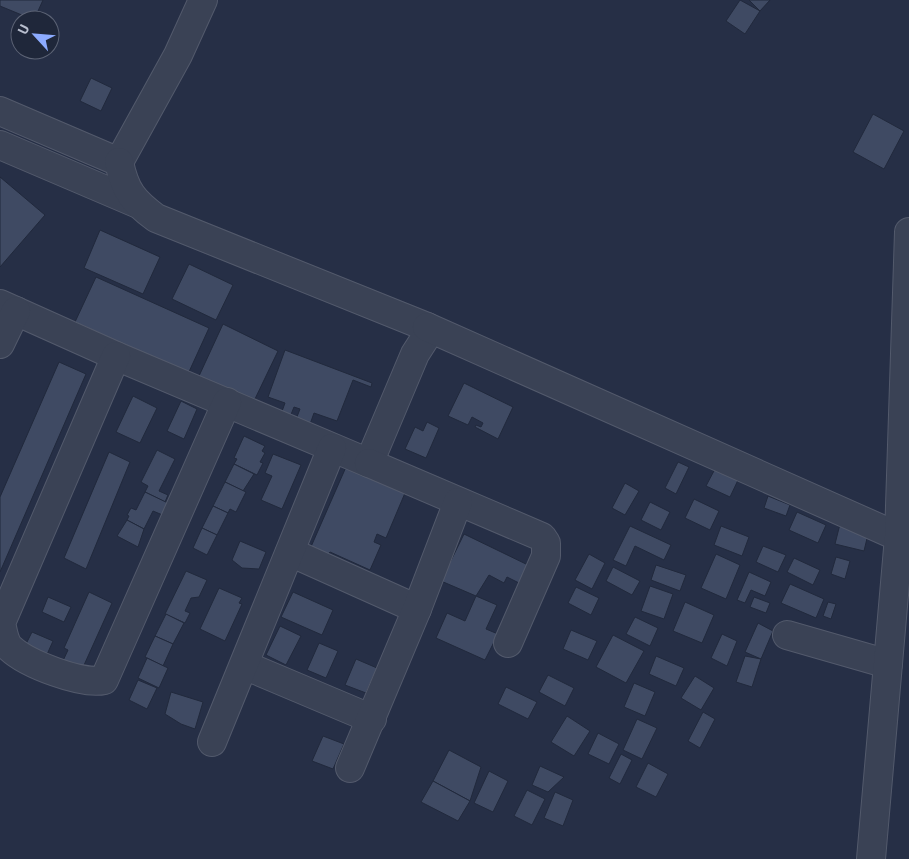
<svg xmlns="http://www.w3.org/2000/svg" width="909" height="859" font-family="Barlow,sans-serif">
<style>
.building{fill:#3f4a63;stroke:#21293c}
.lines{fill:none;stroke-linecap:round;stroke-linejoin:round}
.minor-casing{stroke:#535a6c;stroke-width:30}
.minor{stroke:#3a4255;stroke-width:28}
</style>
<rect width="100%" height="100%" fill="#262f46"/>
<g class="building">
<polygon points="0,0 43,0 34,20 0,6"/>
<polygon points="740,0 760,11 745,34 726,21"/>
<polygon points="749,0 770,0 760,11"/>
<polygon points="91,78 112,88 101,111 80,101"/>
<polygon points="873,114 904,131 884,169 853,152"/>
<polygon points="0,177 45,215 0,267"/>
<polygon points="100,230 160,257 143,294 84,268"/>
<polygon points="189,264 233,285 216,320 172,299"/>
<polygon points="96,277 209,328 188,374 75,322"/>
<polygon points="223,324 278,351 254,401 199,376"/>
<polygon points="285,350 372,383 371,387 353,380 337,421 314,413 309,427 295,422 300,409 294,407 290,417 281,414 285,403 268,397"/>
<polygon points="59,362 86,374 0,572 0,497"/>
<polygon points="464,383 513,407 498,439 475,427 476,425 481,427 483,423 472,417 468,425 448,416"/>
<polygon points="133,396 157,408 140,443 116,432"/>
<polygon points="181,401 197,409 184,439 167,431"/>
<polygon points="427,422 439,428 426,458 405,449 415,427 423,431"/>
<polygon points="244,436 265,446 262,451 265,453 260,462 263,463 257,475 234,464 237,459 234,458"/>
<polygon points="157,450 175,459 159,491 168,495 165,502 145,492 148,486 141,482"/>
<polygon points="109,452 130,462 86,569 64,558"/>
<polygon points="273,454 301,465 282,509 261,500 272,476 265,473"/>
<polygon points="678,462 689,467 676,494 665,488"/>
<polygon points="234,464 254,474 243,491 225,482"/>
<polygon points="346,467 405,493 386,538 377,534 374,542 381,545 370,570 330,552 326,556 310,549"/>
<polygon points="716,467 739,478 730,497 706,486"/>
<polygon points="225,482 246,492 236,512 230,509 228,513 213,506"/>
<polygon points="625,483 639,491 625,515 612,508"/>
<polygon points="145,492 170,504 165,516 153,511 144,529 127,520 129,516 127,515 131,508 136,510"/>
<polygon points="768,496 790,505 786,516 764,508"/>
<polygon points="694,499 719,511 710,530 685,518"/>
<polygon points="650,502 670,512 661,530 641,520"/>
<polygon points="213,506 228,513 217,535 202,528"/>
<polygon points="797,512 826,525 818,543 789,530"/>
<polygon points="127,520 144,529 138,547 117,536"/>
<polygon points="840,524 869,530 864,551 835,544"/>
<polygon points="630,526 671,545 664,560 635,546 626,566 613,560"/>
<polygon points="721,526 749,537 742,556 714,545"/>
<polygon points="202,528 217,535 207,555 193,548"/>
<polygon points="464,534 528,565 519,583 507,577 504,583 489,575 476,596 441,581"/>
<polygon points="240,541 266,552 259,569 242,568 232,560"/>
<polygon points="763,546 786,555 778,572 756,562"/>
<polygon points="589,554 605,563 592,589 575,580"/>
<polygon points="716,554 740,565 726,599 701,588"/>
<polygon points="836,557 850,561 845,579 831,574"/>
<polygon points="794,558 820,570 813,585 787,572"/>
<polygon points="656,565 686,575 680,591 651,580"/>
<polygon points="613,567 640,581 632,595 606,581"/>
<polygon points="186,571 207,580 199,597 191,598 185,611 190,613 185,623 165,614"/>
<polygon points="749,572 771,582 765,596 751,590 745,603 737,600"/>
<polygon points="790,584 824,599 816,618 781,603"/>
<polygon points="650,586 673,594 664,619 641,611"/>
<polygon points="576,587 599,598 591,615 568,603"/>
<polygon points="219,588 242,598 239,603 242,604 225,641 200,629"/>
<polygon points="89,592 112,603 80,674 61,665 68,650 64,648"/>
<polygon points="293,592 333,610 322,635 281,617"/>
<polygon points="476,596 497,605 486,629 498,634 485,660 436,638 447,613 465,621"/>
<polygon points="48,597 71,607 64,622 42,612"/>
<polygon points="754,597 770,603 766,613 750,607"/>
<polygon points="685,602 714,615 702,643 673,631"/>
<polygon points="828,602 836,604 831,619 823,616"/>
<polygon points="166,614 184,623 173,644 155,636"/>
<polygon points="635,617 658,628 650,646 626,634"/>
<polygon points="758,623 773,631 761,659 745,652"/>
<polygon points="280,626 301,636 286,665 266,655"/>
<polygon points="571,630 597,641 588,660 563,649"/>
<polygon points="32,632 53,641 45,659 24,648"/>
<polygon points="722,634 737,641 727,666 711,658"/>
<polygon points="613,635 644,651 626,683 596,667"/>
<polygon points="155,636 173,644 163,666 145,657"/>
<polygon points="319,643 338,651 326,678 307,670"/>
<polygon points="656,656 684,668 676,686 649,674"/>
<polygon points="745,656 761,659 752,687 736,682"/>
<polygon points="147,658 168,668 159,688 138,678"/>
<polygon points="356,659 377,668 366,693 345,685"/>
<polygon points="548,675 574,688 565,706 539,692"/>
<polygon points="695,676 714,688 701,710 681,698"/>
<polygon points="138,680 157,688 147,709 129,700"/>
<polygon points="634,683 655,692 645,716 624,707"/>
<polygon points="506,687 537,702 528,719 498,704"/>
<polygon points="171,692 203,702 195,729 181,724 165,714"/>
<polygon points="703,712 715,719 700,748 688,741"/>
<polygon points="567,716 590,731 574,756 551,742"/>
<polygon points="637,719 657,728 642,759 623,750"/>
<polygon points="598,733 619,744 609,764 588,754"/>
<polygon points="323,736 344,744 333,769 312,761"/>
<polygon points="449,750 481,767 470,801 433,781"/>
<polygon points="621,754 632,760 620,784 609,778"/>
<polygon points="648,763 668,774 656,797 636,787"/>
<polygon points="540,766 564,777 548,792 532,785"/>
<polygon points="489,771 508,781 493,812 474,803"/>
<polygon points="433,781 470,801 458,821 421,802"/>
<polygon points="527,790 545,799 532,825 514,816"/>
<polygon points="555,792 573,800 563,826 544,818"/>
</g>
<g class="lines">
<defs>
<g id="minor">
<polyline points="0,111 119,162 178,55 203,0"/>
<polyline points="0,145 136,203"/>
<path d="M 0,304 L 116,356 L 369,463 L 415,354 L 424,340 L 427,327 L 156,218 C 133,201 125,191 119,162"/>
<polyline points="427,327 899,537"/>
<polyline points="0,344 16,311"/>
<path d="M 116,356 L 1,623 C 3,631 4,642 10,648 C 27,664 82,685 104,680 L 227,402"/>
<polyline points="369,463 542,537 546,543 546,556 508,643"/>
<polyline points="290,552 417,609"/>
<polyline points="787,635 888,664"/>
<polyline points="244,665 372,719"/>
<polyline points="212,742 332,448"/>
<polyline points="350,768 417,609 458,502"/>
<polyline points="871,859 899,537 909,232"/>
</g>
</defs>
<use href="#minor" class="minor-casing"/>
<use href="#minor" class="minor"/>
</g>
<g transform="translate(35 35) rotate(296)"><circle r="24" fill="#1f273a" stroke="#5c6375"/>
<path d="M0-4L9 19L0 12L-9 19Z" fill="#8cabff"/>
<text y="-8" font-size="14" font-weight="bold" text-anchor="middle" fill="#b8bece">U</text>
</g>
</svg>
